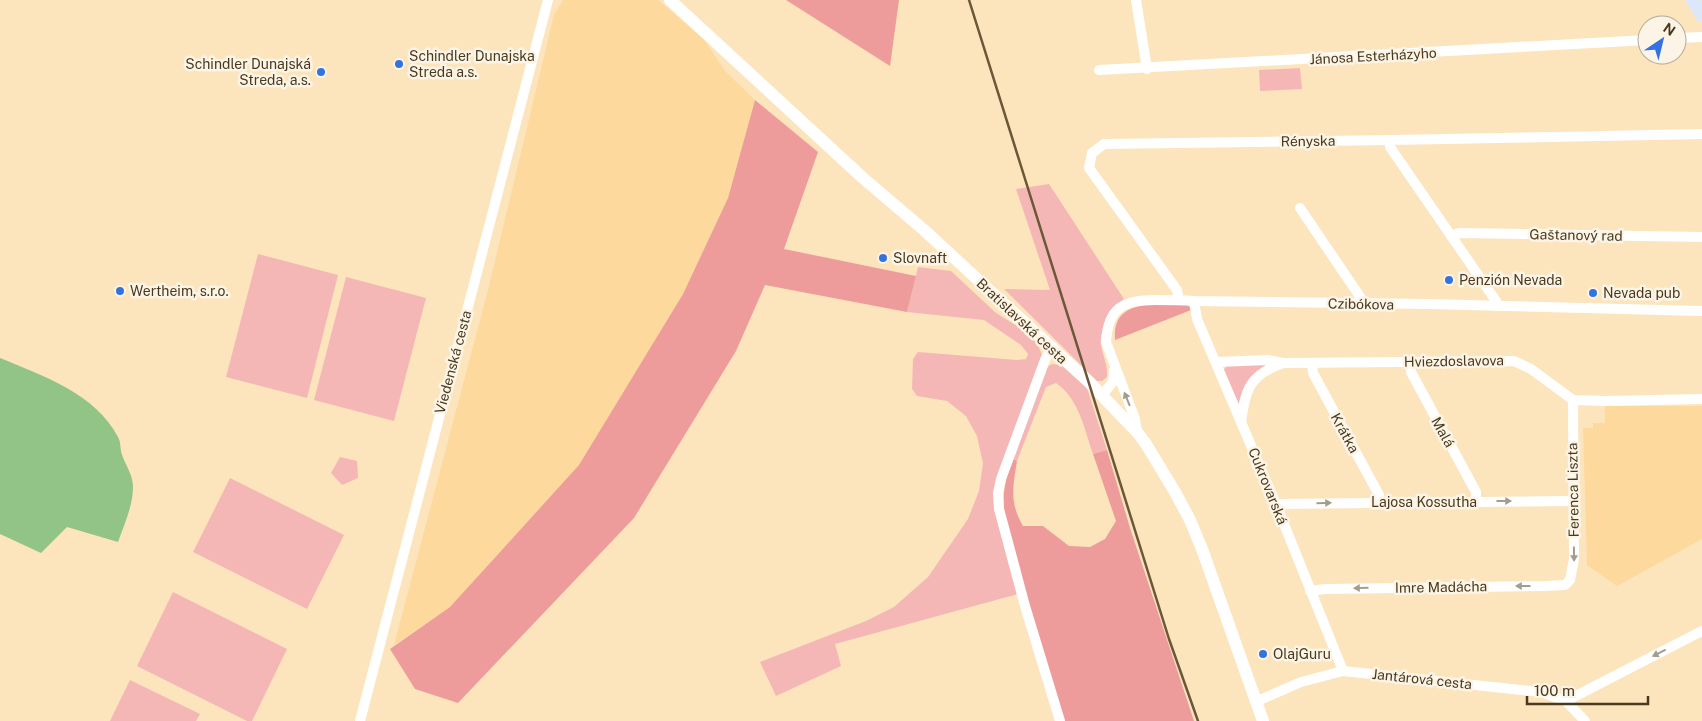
<svg xmlns="http://www.w3.org/2000/svg" width="1702" height="721" font-family="'Public Sans',sans-serif">
<style>
.built{fill:#fdd99d}
.green{fill:#f5b7b5}
.forest{fill:#ee9c9b}
.water{fill:#92c488}
.lines{fill:none;stroke-linecap:round;stroke-linejoin:round}
.minor{stroke:#fff;stroke-width:10}
.tertiary{stroke:#fff;stroke-width:12}
.secondary{stroke:#dce7fa;stroke-width:14}
.rail{stroke:#6a5839;stroke-width:2.5}
.oneway{fill:#a49c8e}
.poi-dot{fill:#3373e1;stroke:#fcf4e6;stroke-width:2}
.labels{text-anchor:middle;stroke-width:5;stroke-linejoin:round;paint-order:stroke}
.poi-label{font-size:14px;fill:#4a3a1d;stroke:#fcf4e6;text-anchor:start}
.street-label{font-size:14px;fill:#4a3a1d;stroke:#fcf4e6}
</style>
<rect width="100%" height="100%" fill="#fce4bc"/>
<g class="built">
<polygon points="563,0 658,0 704,39 725,71 755,100 728,198 683,294 579,465 450,607 394,645 488,290 554,15"/>
<polygon points="1605,406 1702,406 1702,539 1617,586 1587,565 1583,428 1593,428 1593,423 1605,423"/>
</g>
<g class="green">
<polygon points="1300,68 1302,89 1260,91 1259,70"/>
<path d="M 1049,184 L 1124,299 C 1112,308 1099,330 1101,345 C 1103,357 1108,365 1107,377 L 1102,381 L 1097,381 L 1004,289 L 1050,290 L 1016,189 Z"/>
<polygon points="258,254 338,275 307,398 226,377"/>
<polygon points="918,267 951,271 996,313 1017,326 1037,343 1042,355 998,475 1018,594 835,644 841,666 776,696 760,662 866,621 894,607 928,577 968,519 979,491 983,463 977,436 966,416 947,401 917,396 912,389 913,359 918,352 1017,360 1026,359 1028,354 1021,345 984,320 907,312"/>
<polygon points="346,277 426,298 394,421 314,400"/>
<path d="M 1052,364 L 1061,365 L 1087,388 L 1107,450 L 1093,454 C 1084,428 1079,399 1056,383 L 1046,387 L 1017,461 L 1013,458 L 1046,368 Z"/>
<polygon points="1232,364 1266,365 1238,412 1223,371 1226,367"/>
<polygon points="340,457 357,461 358,478 342,485 331,473"/>
<polygon points="230,478 344,535 307,609 193,552"/>
<polygon points="173,592 287,649 252,721 247,721 137,666"/>
<polygon points="130,680 200,714 196,721 110,721"/>
</g>
<g class="forest">
<polygon points="786,0 899,0 890,66"/>
<polygon points="755,100 818,152 784,249 916,276 907,312 765,285 736,351 634,518 458,703 415,689 390,649 450,607 579,465 683,294 728,198"/>
<path d="M 1149,304 L 1186,305 L 1189,306 L 1191,310 L 1115,340 C 1113,315 1126,308 1149,304 Z"/>
<path d="M 1107,450 L 1130,528 L 1194,721 L 1063,721 L 1005,523 C 1002,496 1004,483 1012,458 L 1017,461 C 1013,486 1009,502 1023,526 L 1043,526 L 1069,546 L 1090,547 L 1105,539 L 1116,521 L 1093,454 Z"/>
</g>
<path class="water" d="M 0,358 C 43,376 95,393 118,437 C 121,442 120,449 122,455 C 126,466 133,475 133,487 C 133,506 124,525 118,542 L 67,527 L 41,553 L 0,534 Z"/>
<g class="lines">
<g class="minor">
<polyline points="1136,0 1147,69"/>
<polyline points="1677,38 1702,37"/>
<polyline points="1099,70 1647,40"/>
<polyline points="1390,140 1390,147 1496,301 1496,306"/>
<polyline points="1300,208 1365,304"/>
<polyline points="1451,236 1459,233 1702,237"/>
<polyline points="1179,300 1177,290 1089,168 1092,153 1104,144 1390,140 1702,134"/>
<polyline points="1194,301 1197,319 1276,504 1343,671"/>
<polyline points="1051,348 1045,360 1001,479 998,493 999,509 1025,606 1060,721"/>
<polyline points="1216,362 1268,360 1283,363"/>
<polyline points="1410,362 1411,372 1476,492 1476,501"/>
<polyline points="1312,363 1313,373 1379,495 1380,502"/>
<polyline points="1102,395 1113,382 1114,370"/>
<path d="M 1241,423 C 1245,390 1249,375 1283,363 L 1514,361 L 1531,369 L 1573,400 L 1606,401 L 1702,399"/>
<path d="M 1137,432 L 1135,419 L 1106,342 C 1108,308 1123,300 1155,300 C 1168,300 1181,300 1194,301 L 1428,304 L 1702,311"/>
<polyline points="1276,504 1573,501"/>
<polyline points="1310,591 1325,589 1545,586 1565,585 1570,580 1574,559 1573,400"/>
<polyline points="1566,701 1702,631"/>
<polyline points="1255,702 1301,682 1343,671 1541,692 1566,701 1585,721"/>
<polyline points="360,721 548,0"/>
</g>
<polyline class="tertiary" points="670,0 863,178 924,230 1088,381 1137,432 1146,444 1175,492 1190,520 1202,549 1263,721"/>
<polyline class="secondary" points="1693,0 1702,15"/>
<polyline class="rail" points="969,0 1169,639 1198,721"/>
</g>
<defs><path id="oneway-solid" d="M-6-.8H1V-3.2L6.5 0L1 3.2V.8H-6Z" transform="scale(1.25)"/></defs>
<g class="oneway">
<use href="#oneway-solid" transform="translate(1127 399) rotate(-112)"/>
<use href="#oneway-solid" transform="translate(1504 501)"/>
<use href="#oneway-solid" transform="translate(1324 503) rotate(-1)"/>
<use href="#oneway-solid" transform="translate(1574 554) rotate(89)"/>
<use href="#oneway-solid" transform="translate(1523 586) rotate(180)"/>
<use href="#oneway-solid" transform="translate(1361 588) rotate(179)"/>
<use href="#oneway-solid" transform="translate(1659 653) rotate(153)"/>
</g>
<g class="poi-dot">
<circle cx="399" cy="64" r="5"/>
<circle cx="321" cy="72" r="5"/>
<circle cx="883" cy="258" r="5"/>
<circle cx="1449" cy="280" r="5"/>
<circle cx="120" cy="291" r="5"/>
<circle cx="1593" cy="293" r="5"/>
<circle cx="1263" cy="654" r="5"/>
</g>
<g class="labels">
<g class="poi-label">
<text x="409" y="61">Schindler Dunajska<tspan x="409" dy="16">Streda a.s.</tspan></text>
<text x="311" y="69" text-anchor="end">Schindler Dunajská<tspan x="311" dy="16">Streda, a.s.</tspan></text>
<text x="893" y="263">Slovnaft</text>
<text x="1459" y="285">Penzión Nevada</text>
<text x="130" y="296">Wertheim, s.r.o.</text>
<text x="1603" y="298">Nevada pub</text>
<text x="1273" y="659">OlajGuru</text>
</g>
<g class="street-label">
<text transform="translate(1373 56) rotate(-3)" y="5">Jánosa Esterházyho</text>
<text transform="translate(1308 141) rotate(-1)" y="5">Rényska</text>
<text transform="translate(1576 235) rotate(1)" y="5">Gaštanový rad</text>
<text transform="translate(1361 304) rotate(1)" y="5">Czibókova</text>
<text transform="translate(1022 321) rotate(43)" y="5">Bratislavská cesta</text>
<text transform="translate(1454 361) rotate(-1)" y="5">Hviezdoslavova</text>
<text transform="translate(453 362) rotate(-75)" y="5">Viedenská cesta</text>
<text transform="translate(1443 432) rotate(61)" y="5">Malá</text>
<text transform="translate(1345 433) rotate(61)" y="5">Krátka</text>
<text transform="translate(1268 486) rotate(68)" y="5">Cukrovarská</text>
<text transform="translate(1573 490) rotate(-91)" y="5">Ferenca Liszta</text>
<text x="1424" y="507">Lajosa Kossutha</text>
<text transform="translate(1441 587) rotate(-1)" y="5">Imre Madácha</text>
<text transform="translate(1422 679) rotate(6)" y="5">Jantárová cesta</text>
</g>
</g>
<g transform="translate(1662 40) rotate(35)"><circle r="24" fill="#fcf4e6" stroke="#b5aa96"/>
<path d="M0-4L9 19L0 12L-9 19Z" fill="#3373e1"/>
<text y="-8" font-size="14" font-weight="bold" text-anchor="middle" fill="#4a3a1d">N</text>
</g>
<path d="M1527 696v8h121v-8" fill="none" stroke="#4a3a1d" stroke-width="2.5"/>
<text x="1534" y="696" font-size="15" fill="#4a3a1d" stroke="#fcf4e6" stroke-width="4" paint-order="stroke">100 m</text>
</svg>
